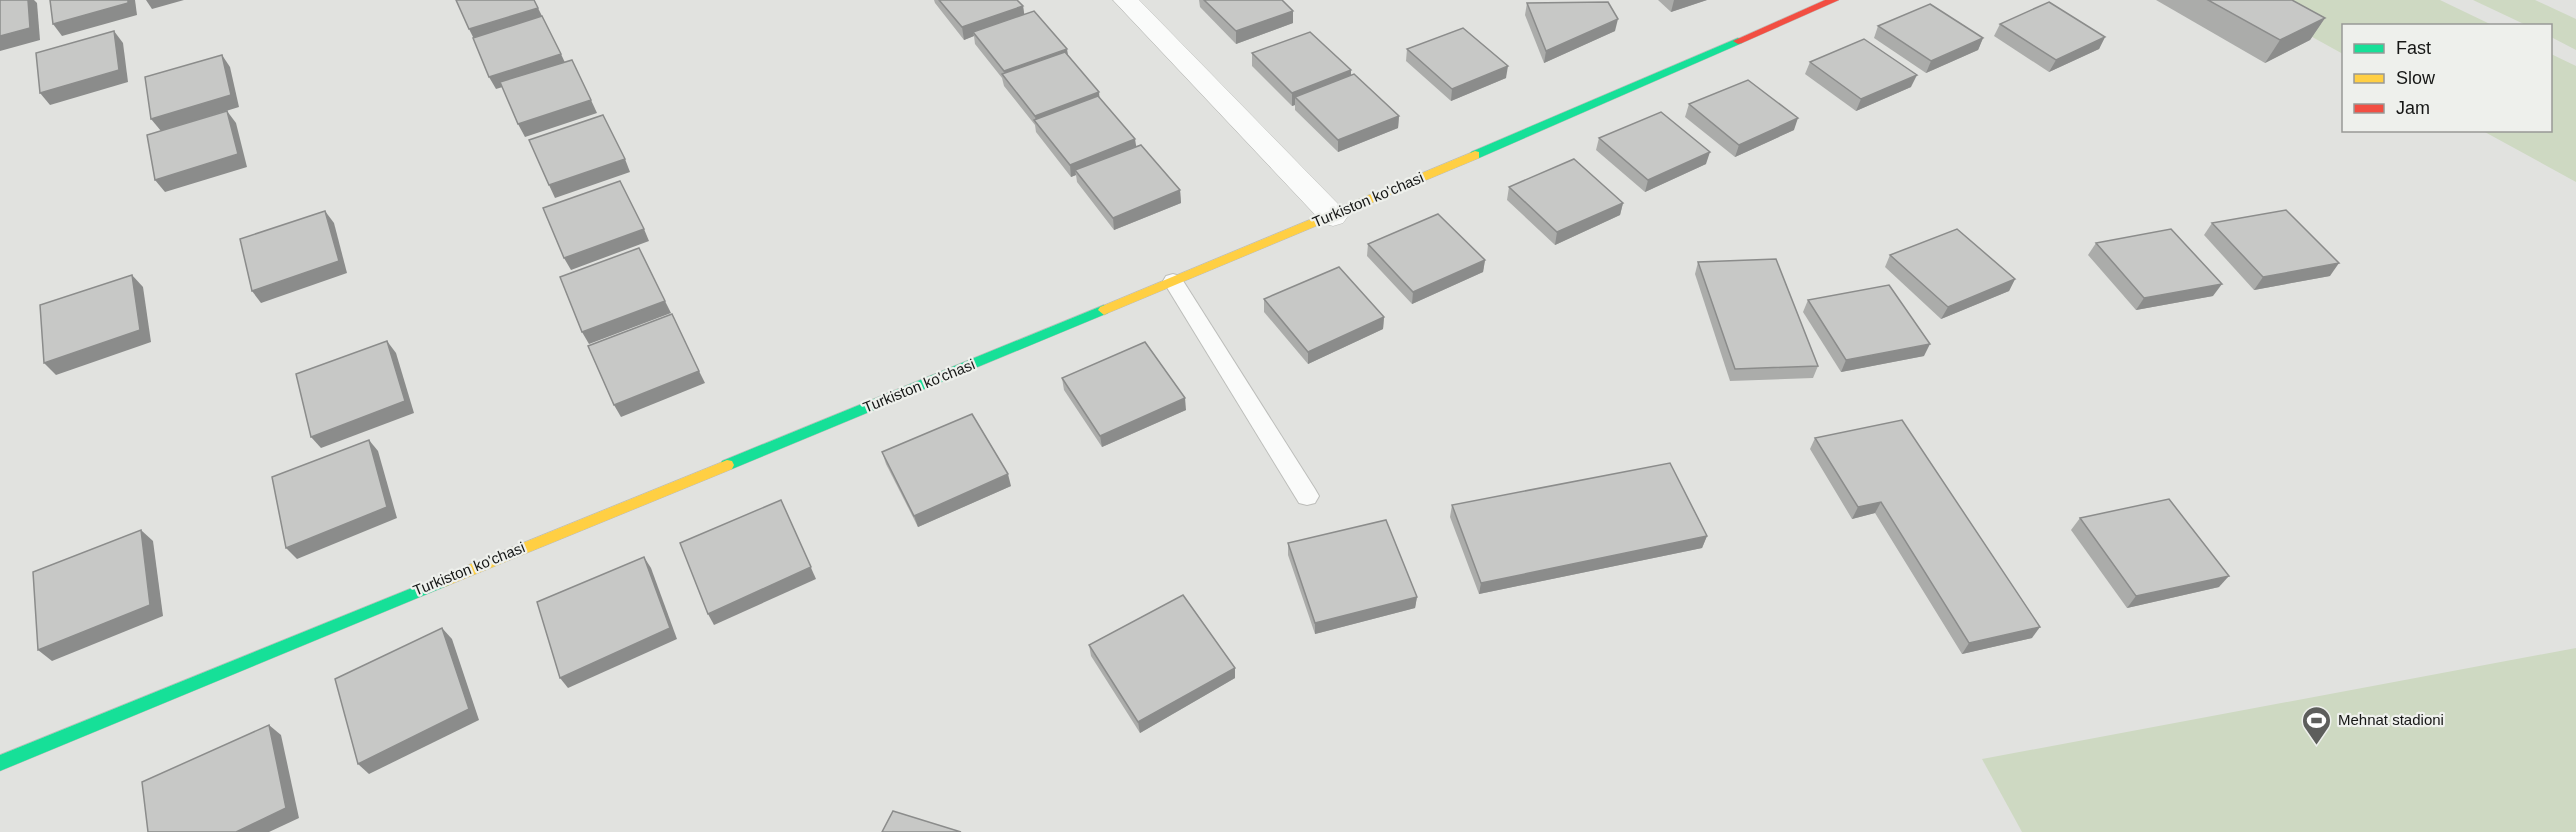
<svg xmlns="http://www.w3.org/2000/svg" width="2576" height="832" font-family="Helvetica,sans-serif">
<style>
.green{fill:#ced9c2}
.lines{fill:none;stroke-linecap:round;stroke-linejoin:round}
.lane-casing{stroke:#bcbdba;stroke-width:2}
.street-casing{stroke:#bcbdba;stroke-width:1}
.fast-casing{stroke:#bcbdba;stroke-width:1}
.slow-casing{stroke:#bcbdba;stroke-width:1}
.jam-casing{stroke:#bcbdba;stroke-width:1}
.lane{fill:#fafbfa;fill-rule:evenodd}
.street{fill:#fafbfa;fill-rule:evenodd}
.fast{fill:#16e098;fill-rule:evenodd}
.slow{fill:#ffcf43;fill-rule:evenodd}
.jam{fill:#f24e42;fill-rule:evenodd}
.wall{fill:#abacaa}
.shaded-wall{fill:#8b8c8b}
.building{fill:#c7c8c6;stroke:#8b8c8b;stroke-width:1.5}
.labels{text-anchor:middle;stroke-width:4.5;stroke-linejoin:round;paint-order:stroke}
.street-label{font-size:15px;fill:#161716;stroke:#eef0ec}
.poi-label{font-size:15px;fill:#161716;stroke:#eef0ec;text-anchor:start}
</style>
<rect width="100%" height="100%" fill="#e1e2df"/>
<g class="green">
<polygon points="2255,0 2440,0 2492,25 2344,26 2343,54 2251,3"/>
<polygon points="2473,0 2535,0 2576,19 2576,50 2551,37 2550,26 2526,25"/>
<polygon points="2551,54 2576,66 2576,182 2483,131 2550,130"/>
<polygon points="2576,648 2576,832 2022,832 1982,759"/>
</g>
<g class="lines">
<defs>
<polygon id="lane" points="1173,274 1180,276 1315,489 1319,496 1315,503 1307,505 1299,503 1163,281 1166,276"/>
<polygon id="street" points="1113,0 1139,0 1343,209 1348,216 1343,223 1333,226 1323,223"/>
<g id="fast">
<polygon points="1738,38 1743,41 1742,43 1479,158 1471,158 1469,155 1471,152"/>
<polygon points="1104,305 1110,310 1108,313 732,469 722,469 720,465 722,461"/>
<polygon points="444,575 449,577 451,581 449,585 0,771 0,755"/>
</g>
<g id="slow">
<polygon points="1475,151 1479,152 1479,158 1108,313 1104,315 1098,310 1100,307"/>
<polygon points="727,460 732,461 734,465 732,469 449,585 444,587 439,585 437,581 439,577"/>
</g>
<polygon id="jam" points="1825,0 1839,0 1742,43 1738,44 1733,41"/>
</defs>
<use href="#lane" class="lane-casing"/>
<use href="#street" class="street-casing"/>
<use href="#fast" class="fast-casing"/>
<use href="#slow" class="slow-casing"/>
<use href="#jam" class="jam-casing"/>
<use href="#lane" class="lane"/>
<use href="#street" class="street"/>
<use href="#fast" class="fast"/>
<use href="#slow" class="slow"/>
<use href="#jam" class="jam"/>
</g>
<g class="wall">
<polygon points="934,0 1017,0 1023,6 1024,15 1068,56 1136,147 1180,190 1181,203 1114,230 1077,182 1076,175 1071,177 1036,132 1035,125 1004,86 1002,78 975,44 974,36 964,40 935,3"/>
<polygon points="1199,0 1282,0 1293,23 1236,44 1200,7"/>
<polygon points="1658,0 1707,0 1671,12"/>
<polygon points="2156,0 2292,0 2325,18 2310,40 2265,63"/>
<polygon points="1527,3 1615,31 1544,63 1525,15"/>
<polygon points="2000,24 2105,37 2099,49 2049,72 1994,36"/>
<polygon points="1878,26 1983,38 1978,50 1926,73 1874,38"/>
<polygon points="1407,49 1506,78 1451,101 1406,61"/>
<polygon points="1252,53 1351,75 1399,116 1398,128 1338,152 1295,110 1295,105 1292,106 1252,66"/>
<polygon points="1810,62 1911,87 1856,111 1805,74"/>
<polygon points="1689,104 1794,130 1735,157 1685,117"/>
<polygon points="1599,138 1706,164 1645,192 1596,150"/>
<polygon points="1509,187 1623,203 1620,215 1555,245 1507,200"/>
<polygon points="2212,223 2330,276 2254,290 2204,235"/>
<polygon points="2096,243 2213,296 2136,310 2088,255"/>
<polygon points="1368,244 1485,260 1483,272 1412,304 1367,256"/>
<polygon points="1890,255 2015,279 2009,291 1941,319 1885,267"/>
<polygon points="1698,262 1818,366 1813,378 1730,381 1695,274"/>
<polygon points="1264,299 1384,317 1383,329 1308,364 1264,312"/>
<polygon points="1808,300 1924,356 1841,372 1803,312"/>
<polygon points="1062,378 1186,410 1102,447 1064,390"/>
<polygon points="1815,438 2032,638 1962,654 1875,513 1852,519 1810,449"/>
<polygon points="882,452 1011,486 918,527 886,464"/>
<polygon points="1452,505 1707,536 1702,548 1479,594 1450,517"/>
<polygon points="2080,518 2219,587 2127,608 2071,530"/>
<polygon points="1288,543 1417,597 1415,608 1315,634 1288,555"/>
<polygon points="1089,645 1235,678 1140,733 1091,656"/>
</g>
<g class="shaded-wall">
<polygon points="28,0 34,0 37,3 40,40 0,51 0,36"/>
<polygon points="128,0 135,0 137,15 62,36 53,24"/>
<polygon points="146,0 184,0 152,9"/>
<polygon points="1674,0 1707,0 1671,12"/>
<polygon points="1023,6 1025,19 973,32 974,36 964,40 962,27"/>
<polygon points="538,8 544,20 475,41 469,29"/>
<polygon points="1293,11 1293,23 1236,44 1236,31"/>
<polygon points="2325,18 2310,40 2265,63 2280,40"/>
<polygon points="1618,19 1615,31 1544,63 1546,51"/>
<polygon points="114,31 123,43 128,82 50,105 40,93"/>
<polygon points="2105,37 2099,49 2049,72 2056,60"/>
<polygon points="1983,38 1978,50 1926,73 1931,61"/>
<polygon points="1067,49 1069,61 1006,79 1004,71"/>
<polygon points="561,54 567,67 496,89 489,77"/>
<polygon points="222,55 230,67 239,107 161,131 151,119"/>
<polygon points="1508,66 1506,78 1451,101 1452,89"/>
<polygon points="1351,70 1351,83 1295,97 1295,105 1292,106 1292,93"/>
<polygon points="1917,75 1911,87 1856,111 1861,99"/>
<polygon points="1099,92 1100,104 1036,124 1035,116"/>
<polygon points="591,100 597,113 525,137 518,124"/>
<polygon points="227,111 236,123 247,167 165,192 155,180"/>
<polygon points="1399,116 1398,128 1338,152 1338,140"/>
<polygon points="1798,118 1794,130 1735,157 1739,145"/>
<polygon points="1135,139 1137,151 1075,170 1076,175 1071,177 1070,165"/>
<polygon points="1710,152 1706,164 1645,192 1648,180"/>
<polygon points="625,159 630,172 555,198 549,185"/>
<polygon points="1180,190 1181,203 1114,230 1113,218"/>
<polygon points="1623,203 1620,215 1555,245 1557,232"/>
<polygon points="325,211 334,223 347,273 261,303 252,291"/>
<polygon points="644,229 649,241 571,270 564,258"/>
<polygon points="1485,260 1483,272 1412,304 1413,292"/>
<polygon points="2339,263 2330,276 2254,290 2263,277"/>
<polygon points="132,275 143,287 151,342 56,375 44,363"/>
<polygon points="2015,279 2009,291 1941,319 1948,307"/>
<polygon points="2222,284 2213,296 2136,310 2144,298"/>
<polygon points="665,301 671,313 589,344 582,332"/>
<polygon points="1384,317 1383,329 1308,364 1308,352"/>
<polygon points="387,341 396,353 414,413 321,448 311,437"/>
<polygon points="1930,344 1924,356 1841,372 1846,360"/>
<polygon points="699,371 705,383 621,417 614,405"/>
<polygon points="1185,398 1186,410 1102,447 1100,436"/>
<polygon points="369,440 378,451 397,518 297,559 286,548"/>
<polygon points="1008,474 1011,486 918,527 914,516"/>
<polygon points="781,500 816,579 714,625 708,614"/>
<polygon points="1881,502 1875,513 1852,519 1858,507"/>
<polygon points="141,530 153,541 163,616 52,661 38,650"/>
<polygon points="1707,536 1702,548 1479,594 1481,583"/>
<polygon points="644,557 651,568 677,639 568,688 560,678"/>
<polygon points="2229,576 2219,587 2127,608 2136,596"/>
<polygon points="1417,597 1415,608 1315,634 1315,623"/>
<polygon points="2040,627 2032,638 1962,654 1969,643"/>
<polygon points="442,628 452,639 479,720 369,774 358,764"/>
<polygon points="1235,668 1235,678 1140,733 1138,722"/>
<polygon points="269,725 281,735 299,818 269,832 236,832"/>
</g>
<g class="building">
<polygon points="0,0 28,0 30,28 0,36"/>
<polygon points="50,0 128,0 128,3 53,24"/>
<polygon points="456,0 534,0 538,8 469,29"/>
<polygon points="939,0 1017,0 1023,6 962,27"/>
<polygon points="1204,0 1282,0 1293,11 1236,31"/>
<polygon points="2208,0 2292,0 2325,18 2280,40"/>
<polygon points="1608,2 1618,19 1546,51 1527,3"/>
<polygon points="2049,2 2105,37 2056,60 2000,24"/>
<polygon points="1930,4 1983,38 1931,61 1878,26"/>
<polygon points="1034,11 1067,49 1004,71 973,32"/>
<polygon points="542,16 561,54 489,77 473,38"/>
<polygon points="1463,28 1508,66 1452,89 1407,49"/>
<polygon points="114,31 119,70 40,93 36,53"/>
<polygon points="1310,32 1351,70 1292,93 1252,53"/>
<polygon points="1864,39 1917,75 1861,99 1810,62"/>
<polygon points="1065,52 1099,92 1035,116 1002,74"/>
<polygon points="222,55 231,95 151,119 145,77"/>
<polygon points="572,60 591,100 518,124 500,82"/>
<polygon points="1354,74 1399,116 1338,140 1295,97"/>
<polygon points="1748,80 1798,118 1739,145 1689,104"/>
<polygon points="1098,96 1135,139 1070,165 1034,120"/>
<polygon points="227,111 238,154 155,180 147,135"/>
<polygon points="1661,112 1710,152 1648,180 1599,138"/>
<polygon points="603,115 625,159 549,185 529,140"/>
<polygon points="1141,145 1180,190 1113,218 1075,170"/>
<polygon points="1574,159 1623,203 1557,232 1509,187"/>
<polygon points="620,181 644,229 564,258 543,208"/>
<polygon points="2286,210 2339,263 2263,277 2212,223"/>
<polygon points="325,211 339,261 252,291 240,239"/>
<polygon points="1438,214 1485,260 1413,292 1368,244"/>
<polygon points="1957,229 2015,279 1948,307 1890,255"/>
<polygon points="2171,229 2222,284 2144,298 2096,243"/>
<polygon points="639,248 665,301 582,332 560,277"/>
<polygon points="1776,259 1818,366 1735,369 1698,262"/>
<polygon points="1339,267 1384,317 1308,352 1264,299"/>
<polygon points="132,275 140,330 44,363 40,305"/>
<polygon points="1889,285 1930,344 1846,360 1808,300"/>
<polygon points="672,314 699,371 614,405 588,346"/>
<polygon points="387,341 405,401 311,437 296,374"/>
<polygon points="1145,342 1185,398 1100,436 1062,378"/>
<polygon points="972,414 1008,474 914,516 882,452"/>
<polygon points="1902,420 2040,627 1969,643 1881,502 1858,507 1815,438"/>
<polygon points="369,440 387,507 286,548 272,477"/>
<polygon points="1670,463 1707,536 1481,583 1452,505"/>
<polygon points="2169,499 2229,576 2136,596 2080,518"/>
<polygon points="781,500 811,567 708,614 680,543"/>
<polygon points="1386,520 1417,597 1315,623 1288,543"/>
<polygon points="141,530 150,605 38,650 33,572"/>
<polygon points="644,557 670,628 560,678 537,602"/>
<polygon points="1183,595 1235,668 1138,722 1089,645"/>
<polygon points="442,628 469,709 358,764 335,679"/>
<polygon points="269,725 286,808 236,832 148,832 142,782"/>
<polygon points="893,811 961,832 882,832"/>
</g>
<defs>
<symbol id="stadium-pin" viewBox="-11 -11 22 30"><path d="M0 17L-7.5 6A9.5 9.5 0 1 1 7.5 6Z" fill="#5d5e5c" stroke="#eef0ec"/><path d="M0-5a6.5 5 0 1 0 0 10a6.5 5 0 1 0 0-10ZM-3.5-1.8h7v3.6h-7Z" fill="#fff"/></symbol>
</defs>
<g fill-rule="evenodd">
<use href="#stadium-pin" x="2300" y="704" width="33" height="45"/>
</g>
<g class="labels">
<g class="street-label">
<text transform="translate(1368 200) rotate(-23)" y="5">Turkiston ko'chasi</text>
<text transform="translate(919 386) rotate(-22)" y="5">Turkiston ko'chasi</text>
<text transform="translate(469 569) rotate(-22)" y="5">Turkiston ko'chasi</text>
</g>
<g class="poi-label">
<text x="2338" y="725">Mehnat stadioni</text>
</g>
</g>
<rect x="2342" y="24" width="210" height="108" fill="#eef0ec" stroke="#989996" stroke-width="1.5"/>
<rect x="2354" y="44" width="30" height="9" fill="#16e098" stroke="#989996" stroke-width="1.5"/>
<text x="2396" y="54" font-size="18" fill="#161716">Fast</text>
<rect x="2354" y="74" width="30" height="9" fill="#ffcf43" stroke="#989996" stroke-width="1.5"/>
<text x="2396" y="84" font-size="18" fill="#161716">Slow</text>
<rect x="2354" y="104" width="30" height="9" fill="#f24e42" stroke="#989996" stroke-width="1.5"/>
<text x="2396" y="114" font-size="18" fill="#161716">Jam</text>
</svg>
